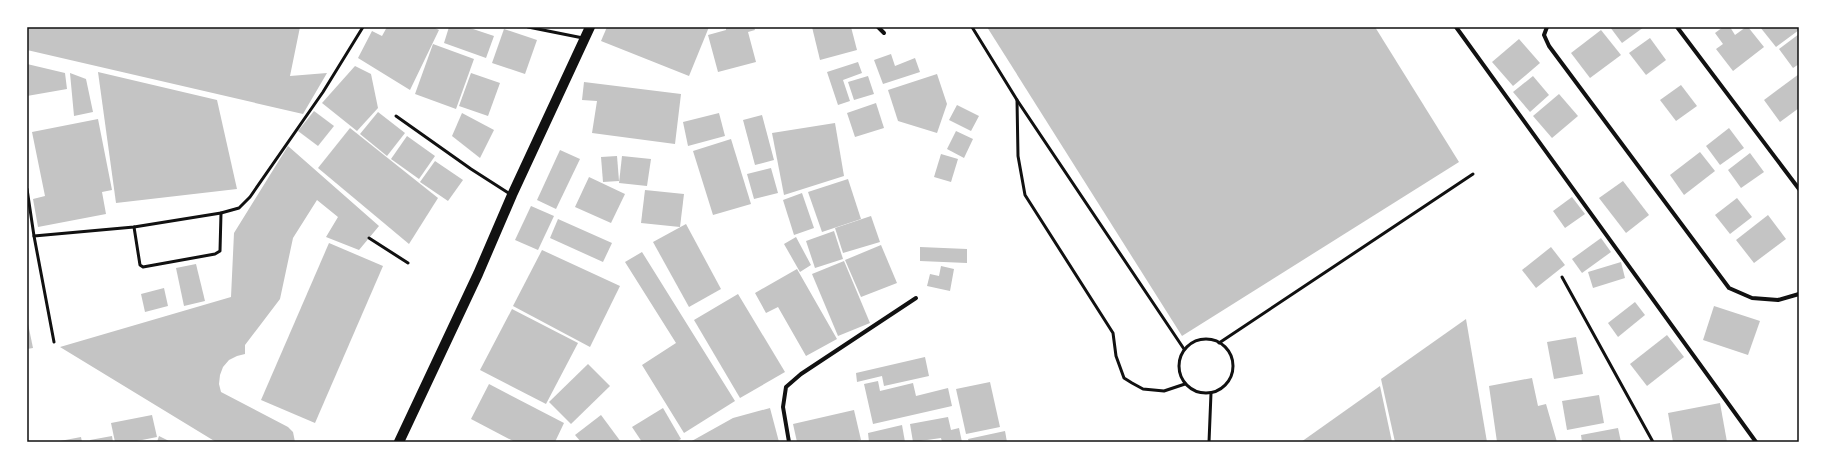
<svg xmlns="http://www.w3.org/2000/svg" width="1826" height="469" font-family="Merriweather,serif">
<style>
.building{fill:#c4c4c4}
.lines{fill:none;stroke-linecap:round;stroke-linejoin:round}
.service{stroke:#111;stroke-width:3}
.minor{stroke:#111;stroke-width:4}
.primary{stroke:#111;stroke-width:10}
.neatline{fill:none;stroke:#111;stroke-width:1.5}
</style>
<rect width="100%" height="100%" fill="#fff"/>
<g class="building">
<polygon points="27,27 300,27 290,76 327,73 303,114 27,50"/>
<polygon points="387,27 433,27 439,30 410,90 358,58 372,31 382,36"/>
<polygon points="449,27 467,27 494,36 486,58 444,43"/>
<polygon points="607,27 709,27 689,76 601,41"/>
<polygon points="726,27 754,27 755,30 748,32 756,62 718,72 708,35 726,30"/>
<polygon points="812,27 851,27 857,50 820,60"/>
<polygon points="987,27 1375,27 1459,162 1182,336"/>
<polygon points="1610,27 1644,27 1622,43"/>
<polygon points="1723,27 1730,27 1735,35 1746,27 1748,27 1764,47 1733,71 1716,49 1723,44 1715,33"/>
<polygon points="1760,27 1796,27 1799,30 1776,47"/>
<polygon points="504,29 537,40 525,74 492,63"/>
<polygon points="1601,30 1621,55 1590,78 1571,53"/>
<polygon points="1799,34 1799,64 1793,68 1779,49"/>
<polygon points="1650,38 1666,60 1646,75 1629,53"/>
<polygon points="1519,39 1540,63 1513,86 1492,62"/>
<polygon points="433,44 474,59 456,109 415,94"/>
<polygon points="891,54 895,66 915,58 920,72 883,84 874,60"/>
<polygon points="858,62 862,73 843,80 850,101 838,105 827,72"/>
<polygon points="27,64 65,73 67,89 27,96"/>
<polygon points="355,66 371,74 378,108 357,131 322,103"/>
<polygon points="98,72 217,100 237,189 116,203"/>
<polygon points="70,73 86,79 93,112 74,116"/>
<polygon points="471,73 500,83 488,116 459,106"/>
<polygon points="937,74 947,104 937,133 898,121 888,90"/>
<polygon points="1799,74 1799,108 1780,122 1764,100"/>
<polygon points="868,76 874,94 854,100 848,82"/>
<polygon points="1533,76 1549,95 1530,112 1513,92"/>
<polygon points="584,82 681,94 675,144 592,133 597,101 582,100"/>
<polygon points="1681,85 1697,106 1676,121 1660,100"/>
<polygon points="1559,94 1578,116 1552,138 1533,116"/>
<polygon points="876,103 884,128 855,137 847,113"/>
<polygon points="957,105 979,116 971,131 949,120"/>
<polygon points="314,111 334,126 318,146 298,131"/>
<polygon points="378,112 405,133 387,156 360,134"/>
<polygon points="462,113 494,130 480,158 452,136"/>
<polygon points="719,113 725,136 688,146 683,122"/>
<polygon points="762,115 774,160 755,165 743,120"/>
<polygon points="98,119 112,190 102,192 106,214 38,227 33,199 45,196 32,132"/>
<polygon points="835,123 844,176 784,195 772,133"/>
<polygon points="350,128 438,198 409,244 318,168"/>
<polygon points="1729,128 1744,148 1720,165 1706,146"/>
<polygon points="956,131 973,139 964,158 947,149"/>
<polygon points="407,136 435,156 419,179 391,159"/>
<polygon points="731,139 751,204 713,215 693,151"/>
<polygon points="288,146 379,226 359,250 326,237 338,217 317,200 293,238 280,299 245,345 245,354 237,356 229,360 223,367 220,375 219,384 221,392 288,427 293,432 295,442 216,442 60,347 231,297 234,233"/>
<polygon points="560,150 580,159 556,209 537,200"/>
<polygon points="1700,152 1715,171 1684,195 1670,175"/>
<polygon points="1750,153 1764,172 1741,188 1728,170"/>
<polygon points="941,154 958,159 951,182 934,177"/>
<polygon points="617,156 619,181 603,182 601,157"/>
<polygon points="622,156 651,159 647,186 619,183"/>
<polygon points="435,161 463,180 448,201 420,182"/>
<polygon points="771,168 778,193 754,199 747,174"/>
<polygon points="589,177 625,194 611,223 575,207"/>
<polygon points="848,179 861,219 822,232 808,192"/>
<polygon points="1623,181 1649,215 1626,233 1599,198"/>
<polygon points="645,190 684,194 680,227 641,223"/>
<polygon points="802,193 814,228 794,235 783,200"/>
<polygon points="1572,197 1585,214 1565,228 1553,211"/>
<polygon points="1737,198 1752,217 1730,234 1715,215"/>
<polygon points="531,206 554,216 538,250 515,240"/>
<polygon points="1768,215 1786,239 1754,263 1736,240"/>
<polygon points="871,216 880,242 843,253 835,228"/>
<polygon points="558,219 612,243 603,262 550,238"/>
<polygon points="686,224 721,289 689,307 653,242"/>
<polygon points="834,231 843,259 815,268 806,241"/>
<polygon points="796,237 811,265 800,272 784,244"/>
<polygon points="1601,238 1611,252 1582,273 1572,259"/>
<polygon points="329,243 383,266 315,423 261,400"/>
<polygon points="881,245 897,283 861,297 845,260"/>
<polygon points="920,247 967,249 967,263 920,261"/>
<polygon points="1551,247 1565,265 1536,288 1522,270"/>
<polygon points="542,250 620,286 590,347 513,306"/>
<polygon points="642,252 735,401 684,433 642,365 676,343 625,262"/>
<polygon points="844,261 870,323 838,336 812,274"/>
<polygon points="1621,262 1625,278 1593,288 1588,272"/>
<polygon points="196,264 205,301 184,306 176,268"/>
<polygon points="941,266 954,269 950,291 927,286 930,274 939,276"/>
<polygon points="797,269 837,339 806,356 778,307 766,313 755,293"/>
<polygon points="164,288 168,306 145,312 141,294"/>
<polygon points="738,294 785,372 740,398 694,320"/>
<polygon points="1635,302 1645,315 1618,337 1608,323"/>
<polygon points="1714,306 1760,321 1748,355 1703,340"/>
<polygon points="512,309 578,343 546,404 480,370"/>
<polygon points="27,319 33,348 27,349"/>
<polygon points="1466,319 1487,442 1395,442 1381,379"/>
<polygon points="1667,335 1684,357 1647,386 1630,364"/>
<polygon points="1576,337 1583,374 1554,379 1547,342"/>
<polygon points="925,357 929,376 884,386 882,376 857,382 856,373"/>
<polygon points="588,364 610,386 571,424 549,402"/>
<polygon points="1532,378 1538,406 1546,404 1557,442 1497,442 1489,386"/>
<polygon points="878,381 880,391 913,383 916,396 948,388 952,406 873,424 864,384"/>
<polygon points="990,382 1000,427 966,434 956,389"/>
<polygon points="489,384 564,423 555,442 515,442 471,419"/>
<polygon points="1380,386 1392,442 1301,442"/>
<polygon points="1599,395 1604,423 1567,430 1562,401"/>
<polygon points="1720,403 1727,442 1673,442 1668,413"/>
<polygon points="663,408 681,439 676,442 642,442 632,427"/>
<polygon points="770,408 779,442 690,442 733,418"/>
<polygon points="854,410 861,440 853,442 797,442 793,424"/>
<polygon points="152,415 157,437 132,442 115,442 111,423"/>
<polygon points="601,415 621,442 581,442 575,435"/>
<polygon points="948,417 951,430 959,428 962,442 942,442 941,438 913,442 910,424"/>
<polygon points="902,425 905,442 869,442 868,433"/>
<polygon points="1618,428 1621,442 1582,442 1581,435"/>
<polygon points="1005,431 1007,442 969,442 968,439"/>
<polygon points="112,436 113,442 90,442 90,440"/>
<polygon points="159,436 171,442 157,442"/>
<polygon points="81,437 82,442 60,442 60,441"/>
</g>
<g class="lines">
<g class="service">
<polyline points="528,27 583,38"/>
<polyline points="972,27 1017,100 1184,349"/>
<polyline points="1017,100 1018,156 1025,195 1113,333 1116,356 1124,378 1132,383 1143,389 1164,391 1185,384"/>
<polyline points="396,116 471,169 510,194"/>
<polyline points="27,189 34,236 54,342"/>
<polyline points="134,227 140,265 143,267 215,254 220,251 221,213"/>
<polyline points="34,236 134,227 221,213 239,208 250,197 323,92 363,27"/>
<polyline points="369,238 408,263"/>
<polyline points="1562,277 1653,442"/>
<circle cx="1206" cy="366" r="27"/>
<polyline points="1219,343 1473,174"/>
<polyline points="1209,442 1211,393"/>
</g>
<g class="minor">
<polyline points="878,27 884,33"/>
<polyline points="1456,27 1756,442"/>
<polyline points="1547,27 1544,35 1549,46 1729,288 1752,298 1778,300 1799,294"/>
<polyline points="1677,27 1799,189"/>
<polyline points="789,442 783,407 786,387 801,374 916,298"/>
</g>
<polyline class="primary" points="399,442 478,274 512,195 590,27"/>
</g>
<rect width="1826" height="469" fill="none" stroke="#ffffff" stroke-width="56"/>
<rect x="28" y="28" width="1770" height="413" class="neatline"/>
</svg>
